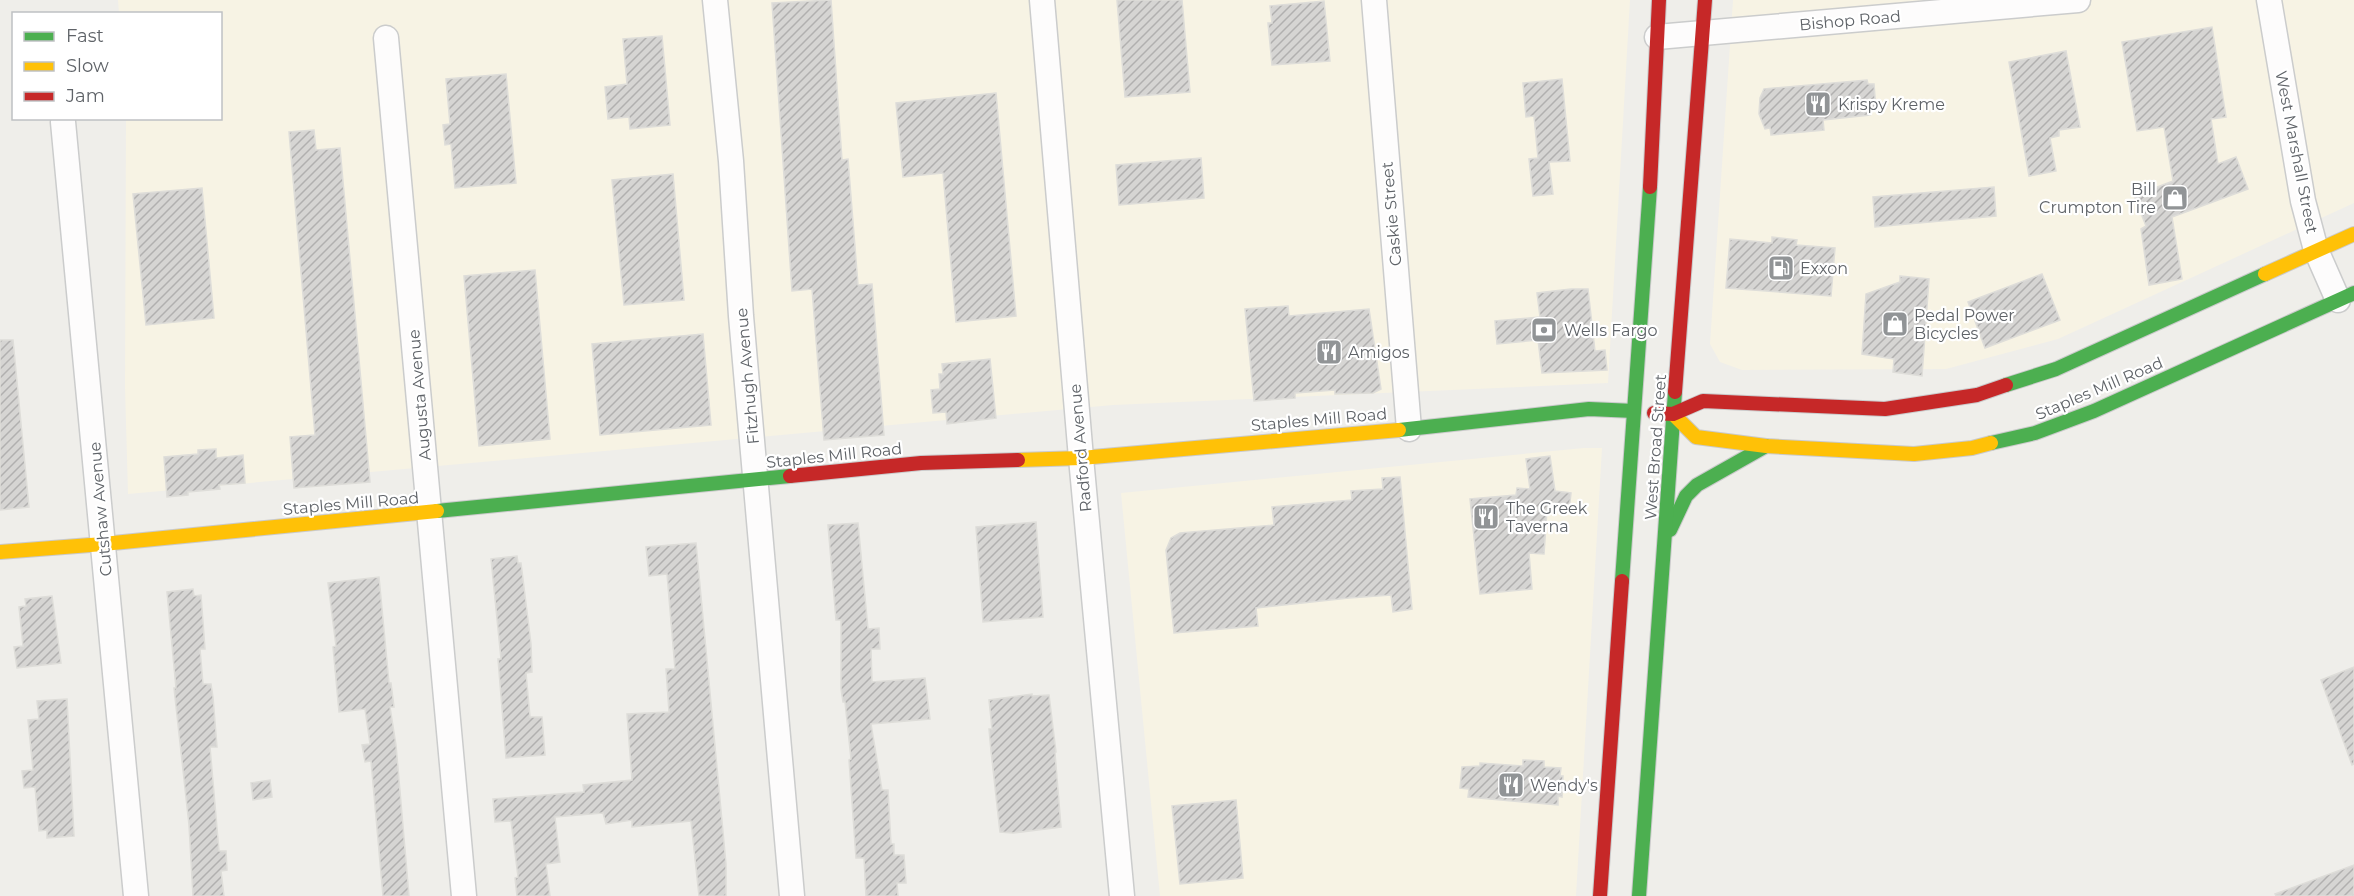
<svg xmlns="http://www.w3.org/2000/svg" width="2354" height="896" font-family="Montserrat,sans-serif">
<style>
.commercial{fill:#f7f3e4}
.building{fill:url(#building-hatch);stroke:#deddd9;stroke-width:1.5}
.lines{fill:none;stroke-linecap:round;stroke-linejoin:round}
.street-casing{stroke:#cbcccc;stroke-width:27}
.fast-casing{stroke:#cacacb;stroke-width:16}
.slow-casing{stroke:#cacacb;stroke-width:16}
.jam-casing{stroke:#cacacb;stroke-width:16}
.street{stroke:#fdfcfc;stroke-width:24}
.fast{stroke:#4caf50;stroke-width:14}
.slow{stroke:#ffc107;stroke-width:14}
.jam{stroke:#c62828;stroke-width:14}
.labels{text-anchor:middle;stroke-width:4.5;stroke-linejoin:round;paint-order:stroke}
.street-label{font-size:16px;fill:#5f6368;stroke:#fff}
.poi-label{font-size:16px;fill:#5f6368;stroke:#fff;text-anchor:start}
</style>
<defs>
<pattern id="building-hatch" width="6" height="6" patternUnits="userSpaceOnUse" patternTransform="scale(1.5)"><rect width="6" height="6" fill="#d6d5d3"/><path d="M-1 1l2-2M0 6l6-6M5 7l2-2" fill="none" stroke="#b1b0af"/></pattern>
</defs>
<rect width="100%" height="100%" fill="#efeeea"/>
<g class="commercial">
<polygon points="118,0 1630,0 1608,383 1113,405 128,494 125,387 126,119 220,118 220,14 119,13"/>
<polygon points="1733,0 2354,0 2354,203 2058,339 1946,369 1742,370 1720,362 1710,344"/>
<polygon points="1584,448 1602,448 1576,896 1160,896 1121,493"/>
</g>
<g class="building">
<polygon points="831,0 842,160 848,159 858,285 872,284 884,435 824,440 812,289 792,291 772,3"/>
<polygon points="1117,0 1182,0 1190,92 1125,97"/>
<polygon points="1324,1 1330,61 1272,65 1268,23 1272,23 1270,6"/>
<polygon points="2212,27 2226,117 2211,119 2218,164 2236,157 2248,189 2172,217 2182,279 2149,285 2141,229 2146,226 2134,196 2173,181 2164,127 2137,131 2122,42"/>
<polygon points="662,36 670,125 630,129 629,117 608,119 605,87 627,84 623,39"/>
<polygon points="2066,51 2080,127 2059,130 2059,136 2050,138 2056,171 2029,176 2009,62"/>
<polygon points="506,74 516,183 455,188 451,144 445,145 443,125 450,124 446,79"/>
<polygon points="1562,79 1570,161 1549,162 1553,194 1533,196 1529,159 1538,158 1534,116 1526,117 1523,83"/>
<polygon points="1867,80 1868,84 1874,84 1876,110 1870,110 1870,115 1823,120 1824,130 1771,135 1770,128 1765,129 1759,114 1760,98 1764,89"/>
<polygon points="996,93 1016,316 956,322 943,173 903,177 896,103"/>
<polygon points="314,130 316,150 340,148 370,482 294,488 290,437 315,435 289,132"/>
<polygon points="1201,158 1204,198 1119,205 1116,165"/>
<polygon points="673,174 684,300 624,305 612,180"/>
<polygon points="1994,187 1996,216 1875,227 1873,197"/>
<polygon points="202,188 214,318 146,325 133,194"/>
<polygon points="1772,237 1797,240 1796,245 1835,248 1831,296 1726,288 1730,239 1772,243"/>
<polygon points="535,270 550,439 479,446 464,276"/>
<polygon points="2042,274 2060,320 1985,348 1968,302"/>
<polygon points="1900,276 1929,279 1922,376 1893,372 1894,359 1862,354 1866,294 1900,282"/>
<polygon points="1571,289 1588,289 1595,351 1605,350 1607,370 1542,373 1538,340 1497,344 1495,321 1540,317 1537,293"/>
<polygon points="1288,306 1289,316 1369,309 1381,389 1373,393 1335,394 1335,390 1295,393 1295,398 1254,401 1245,309"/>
<polygon points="703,334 711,425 600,435 592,344"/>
<polygon points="0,340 13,340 29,507 0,510"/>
<polygon points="990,359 996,418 947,424 946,412 933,413 931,390 940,389 939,374 943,374 942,364"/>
<polygon points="216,449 216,458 243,455 245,483 219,485 220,489 188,492 188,495 167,497 164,457 198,454 198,450"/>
<polygon points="1550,456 1555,491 1571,493 1569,511 1547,510 1544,554 1529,553 1532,589 1480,594 1470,499 1516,495 1517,488 1530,489 1526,459"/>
<polygon points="1400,477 1412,609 1393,612 1391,595 1349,598 1256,608 1258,626 1174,633 1166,550 1171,538 1180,533 1274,525 1272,507 1352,500 1351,491 1383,489 1382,478"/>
<polygon points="1036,522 1043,617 983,622 976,527"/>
<polygon points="858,523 868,629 879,628 880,649 871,649 872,682 925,678 930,719 871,724 882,790 888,790 891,844 894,844 894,855 904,855 906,883 897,883 898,896 866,896 864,858 856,858 849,760 851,759 845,702 843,702 841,689 841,620 836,620 828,525"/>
<polygon points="696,543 726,864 726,896 699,896 691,821 632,827 632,820 606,824 603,813 555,817 560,862 546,864 550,896 517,896 515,878 518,877 511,821 495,822 493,799 584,792 583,785 632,780 627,714 669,712 666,669 675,669 667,574 649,576 646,547"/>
<polygon points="517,556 518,563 521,563 531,644 532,672 526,673 530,717 542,717 545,755 506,758 498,659 501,659 491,559"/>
<polygon points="379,577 389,683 391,683 394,707 390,707 396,745 409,896 383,896 371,761 365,762 362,745 370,744 365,709 339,712 333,647 336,646 328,583"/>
<polygon points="193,589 194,596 201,595 205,649 200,649 203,684 211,684 213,697 217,747 210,747 219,851 226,851 227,870 221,871 224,896 193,896 189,825 174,688 176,688 167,592"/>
<polygon points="52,596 61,663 17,668 14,647 23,646 19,607 26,606 25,599"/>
<polygon points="2354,667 2354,764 2352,765 2321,680"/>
<polygon points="1032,694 1032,696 1049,695 1056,752 1055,753 1061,827 1013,833 1000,832 991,751 989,729 992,729 989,700"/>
<polygon points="67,699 74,836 47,838 47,830 39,831 35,787 24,788 22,771 33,770 28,720 39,719 37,701"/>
<polygon points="1523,760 1544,761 1544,767 1561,768 1560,776 1563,776 1562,797 1558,796 1558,805 1468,797 1469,789 1460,788 1462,767 1480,766 1480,763 1523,766"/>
<polygon points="270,780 272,797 253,800 251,783"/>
<polygon points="1236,800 1243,878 1180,884 1172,806"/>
<polygon points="2354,865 2354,896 2276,896 2275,894"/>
</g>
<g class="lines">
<defs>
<g id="street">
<polyline points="715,0 731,161 741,316 792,896"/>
<polyline points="1042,0 1081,458 1122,896"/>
<polyline points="1374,0 1409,429"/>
<polyline points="2269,0 2303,201 2316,250 2338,300"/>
<polyline points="1657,37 2078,0"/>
<polyline points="386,38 464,896"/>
<polyline points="63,122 136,896"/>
</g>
<g id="fast">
<polyline points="2006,385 2056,369 2265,274"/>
<polyline points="1399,430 1589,409 1634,411"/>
<polyline points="1991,443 2035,433 2094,411 2354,293"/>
<polyline points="437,511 790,476"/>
<polyline points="1670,530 1686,496 1697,485 1766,446"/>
<polyline points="1622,581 1650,187"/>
<polyline points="1639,896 1675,392"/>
</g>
<g id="slow">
<polyline points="2265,274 2354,234"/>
<polyline points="1673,414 1696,437 1766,446 1914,454 1972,448 1991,443"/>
<polyline points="1018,460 1081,458 1399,430"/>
<polyline points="0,552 103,544 437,511"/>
</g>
<g id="jam">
<polyline points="1650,187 1659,0"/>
<polyline points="1675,392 1705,0"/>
<polyline points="1654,413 1673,414 1703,401 1885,409 1977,395 2006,385"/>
<polyline points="790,476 921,463 1018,460"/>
<polyline points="1600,896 1622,581"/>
</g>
</defs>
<use href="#street" class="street-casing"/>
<use href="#fast" class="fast-casing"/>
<use href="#slow" class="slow-casing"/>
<use href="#jam" class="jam-casing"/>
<use href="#street" class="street"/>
<use href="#fast" class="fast"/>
<use href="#slow" class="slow"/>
<use href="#jam" class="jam"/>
</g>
<defs>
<symbol id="restaurant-square" viewBox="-11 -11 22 22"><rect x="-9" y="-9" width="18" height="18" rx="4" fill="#919496" stroke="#fff"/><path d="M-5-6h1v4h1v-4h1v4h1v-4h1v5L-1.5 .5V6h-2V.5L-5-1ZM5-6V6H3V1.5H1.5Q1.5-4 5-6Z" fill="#fff"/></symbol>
<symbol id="shop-square" viewBox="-11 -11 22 22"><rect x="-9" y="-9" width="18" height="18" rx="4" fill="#919496" stroke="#fff"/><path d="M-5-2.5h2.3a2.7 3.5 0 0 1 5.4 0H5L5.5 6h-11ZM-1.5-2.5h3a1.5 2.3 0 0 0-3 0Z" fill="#fff"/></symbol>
<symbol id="fuel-square" viewBox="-11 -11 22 22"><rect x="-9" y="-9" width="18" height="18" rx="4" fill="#919496" stroke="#fff"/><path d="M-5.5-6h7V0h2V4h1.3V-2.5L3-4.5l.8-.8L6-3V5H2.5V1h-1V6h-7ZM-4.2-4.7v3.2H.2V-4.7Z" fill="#fff"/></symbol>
<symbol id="bank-square" viewBox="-11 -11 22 22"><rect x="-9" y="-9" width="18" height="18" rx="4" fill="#919496" stroke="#fff"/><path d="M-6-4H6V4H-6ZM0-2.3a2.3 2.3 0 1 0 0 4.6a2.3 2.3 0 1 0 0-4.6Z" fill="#fff"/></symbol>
</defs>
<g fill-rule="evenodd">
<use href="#restaurant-square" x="1803" y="89" width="30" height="30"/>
<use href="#shop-square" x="2160" y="183" width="30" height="30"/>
<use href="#fuel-square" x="1766" y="253" width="30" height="30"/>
<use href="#shop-square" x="1880" y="309" width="30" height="30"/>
<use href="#bank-square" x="1529" y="315" width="30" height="30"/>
<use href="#restaurant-square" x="1314" y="337" width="30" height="30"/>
<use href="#restaurant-square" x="1471" y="502" width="30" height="30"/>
<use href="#restaurant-square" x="1496" y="770" width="30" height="30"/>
</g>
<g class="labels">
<g class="street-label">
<text transform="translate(1850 20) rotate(-5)" y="6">Bishop Road</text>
<text transform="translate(2297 152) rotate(79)" y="6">West Marshall Street</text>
<text transform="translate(1391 214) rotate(-95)" y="6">Caskie Street</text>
<text transform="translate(747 376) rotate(-95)" y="6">Fitzhugh Avenue</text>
<text transform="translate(2099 388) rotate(-23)" y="6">Staples Mill Road</text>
<text transform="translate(419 395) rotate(-95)" y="6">Augusta Avenue</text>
<text transform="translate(1319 419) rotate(-5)" y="6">Staples Mill Road</text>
<text transform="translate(1655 447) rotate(-86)" y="6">West Broad Street</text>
<text transform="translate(1080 448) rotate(-95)" y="6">Radford Avenue</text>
<text transform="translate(834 455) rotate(-6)" y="6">Staples Mill Road</text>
<text transform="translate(351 503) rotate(-5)" y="6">Staples Mill Road</text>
<text transform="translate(100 509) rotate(-95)" y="6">Cutshaw Avenue</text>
</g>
<g class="poi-label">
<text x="1838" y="110">Krispy Kreme</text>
<text x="2156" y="195" text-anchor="end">Bill<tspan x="2156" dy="18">Crumpton Tire</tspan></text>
<text x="1800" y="274">Exxon</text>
<text x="1914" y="321">Pedal Power<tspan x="1914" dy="18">Bicycles</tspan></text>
<text x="1564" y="336">Wells Fargo</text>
<text x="1348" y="358">Amigos</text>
<text x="1506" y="514">The Greek<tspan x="1506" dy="18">Taverna</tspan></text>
<text x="1530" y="791">Wendy's</text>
</g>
</g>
<rect x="12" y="12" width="210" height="108" fill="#ffffff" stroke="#bfc1c3" stroke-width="1.5"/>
<rect x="24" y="32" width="30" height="9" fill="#4caf50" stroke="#bfc1c3" stroke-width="1.5"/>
<text x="66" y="42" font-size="18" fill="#5f6368">Fast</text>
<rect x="24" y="62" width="30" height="9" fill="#ffc107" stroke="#bfc1c3" stroke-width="1.5"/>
<text x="66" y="72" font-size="18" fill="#5f6368">Slow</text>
<rect x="24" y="92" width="30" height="9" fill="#c62828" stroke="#bfc1c3" stroke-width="1.5"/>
<text x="66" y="102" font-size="18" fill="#5f6368">Jam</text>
</svg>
